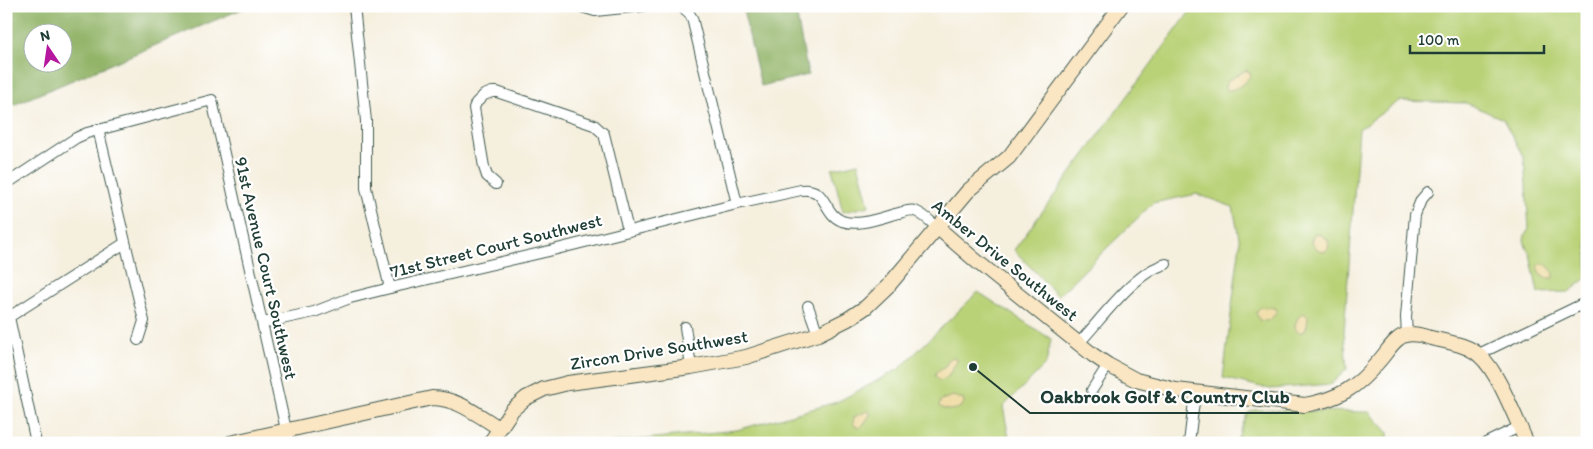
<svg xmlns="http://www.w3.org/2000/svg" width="1593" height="449" font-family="Itim,sans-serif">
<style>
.green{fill:#b9d277;stroke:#6c8856}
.forest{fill:#92b468;stroke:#58784e;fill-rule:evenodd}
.sand{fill:#eeda9e;stroke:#868c69}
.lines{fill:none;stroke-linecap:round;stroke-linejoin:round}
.street-casing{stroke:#3f584e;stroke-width:12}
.secondary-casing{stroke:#3f584e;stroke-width:16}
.street{stroke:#fff;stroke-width:10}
.secondary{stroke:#fbe6c4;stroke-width:14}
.labels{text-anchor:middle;stroke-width:4.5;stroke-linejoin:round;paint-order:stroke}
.street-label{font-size:18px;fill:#1f3d34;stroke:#fff}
.leader{fill:none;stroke:#1f3d34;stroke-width:2}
.callout-dot{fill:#1f3d34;stroke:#fff;stroke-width:2}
.callout-label{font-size:19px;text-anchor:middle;font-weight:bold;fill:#1f3d34;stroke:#fff;stroke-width:4.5;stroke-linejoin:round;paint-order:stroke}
</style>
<rect width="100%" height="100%" fill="#fff"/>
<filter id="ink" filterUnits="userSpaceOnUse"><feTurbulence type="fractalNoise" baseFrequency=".02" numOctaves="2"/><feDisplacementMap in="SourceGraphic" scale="10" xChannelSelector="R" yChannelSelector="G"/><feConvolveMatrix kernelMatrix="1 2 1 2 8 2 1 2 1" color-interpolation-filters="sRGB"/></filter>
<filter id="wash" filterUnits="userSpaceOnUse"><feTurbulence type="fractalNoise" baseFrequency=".0096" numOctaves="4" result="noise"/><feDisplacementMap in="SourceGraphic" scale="20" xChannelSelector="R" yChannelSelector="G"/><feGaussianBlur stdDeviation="1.12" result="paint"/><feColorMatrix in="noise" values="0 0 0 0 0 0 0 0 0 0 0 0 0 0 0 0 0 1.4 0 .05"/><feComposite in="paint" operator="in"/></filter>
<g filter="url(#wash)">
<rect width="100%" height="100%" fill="#f5efde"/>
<g class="green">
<polygon points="1194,6 1587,6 1587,278 1569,292 1538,293 1530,254 1526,247 1524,240 1525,235 1529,229 1524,158 1503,119 1466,103 1399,101 1359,129 1344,332 1347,369 1331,384 1270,389 1223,378 1240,243 1233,207 1197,194 1153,203 1058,296 1014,250"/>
<polygon points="858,163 869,206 843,212 832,169"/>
<polygon points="978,292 1051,339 1046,364 1003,407 1010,443 604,443 737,430 837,402 899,369"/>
<polygon points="1255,410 1369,412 1388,432 1388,443 1236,443 1247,414"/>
</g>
<g class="forest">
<path d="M 6,6 L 249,6 L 6,108 ZM 32,32 L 62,32 L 62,62 L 32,62 Z"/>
<polygon points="742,6 795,6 808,75 761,86"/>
</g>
<g class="sand">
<path d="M 1246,70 L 1251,74 C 1247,83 1235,91 1226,90 L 1225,87 L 1227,81 Z"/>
<polygon points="1317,233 1327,239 1329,242 1328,249 1324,252 1317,249 1311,242 1313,235"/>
<polygon points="1542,263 1547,265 1554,273 1553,278 1545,278 1539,273 1538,267"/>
<polygon points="1261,307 1276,308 1276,314 1267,321 1259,320 1256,312"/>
<path d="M 1304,313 L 1308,317 L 1307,326 L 1304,332 L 1298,332 L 1295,328 C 1295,323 1298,315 1304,313 Z"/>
<polygon points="953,357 956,358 957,361 947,378 940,381 935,377 936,373 945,367 949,359"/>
<path d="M 953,396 L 963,399 L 964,403 L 961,407 C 954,411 945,411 939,406 L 941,400 Z"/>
<polygon points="867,411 870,412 870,415 863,425 859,428 855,426 853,422 854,417"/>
</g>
</g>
<g filter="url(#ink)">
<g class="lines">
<defs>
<g id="street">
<polyline points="354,6 366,121 366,188 390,288"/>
<polyline points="578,6 595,11 643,6"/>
<polyline points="681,6 689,13 692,18 737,204"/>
<polyline points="98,129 144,321 138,340"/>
<polyline points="6,184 76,138 87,133 212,100 289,443"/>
<polyline points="496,184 487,176 484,167 474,108 476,103 484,95 492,92 497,92 594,125 604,134 628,230"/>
<polyline points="808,306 818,334"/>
<path d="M 263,323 L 314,312 L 350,298 L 390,288 L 549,251 L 737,204 L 801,190 C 828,187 822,213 842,221 C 859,227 882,217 899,213 C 904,212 910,209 915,211 C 923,214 930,221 937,227"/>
<polyline points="685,327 691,367"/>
<polyline points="1407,335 1406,317 1415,215 1421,200 1428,192"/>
<path d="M 1078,344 C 1101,320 1134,272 1166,264"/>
<polyline points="1479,354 1587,302"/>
<polyline points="1092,390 1108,365"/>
<polyline points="36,443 9,317 125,243"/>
<polyline points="1189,443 1195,393"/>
<polyline points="1486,443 1519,427"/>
</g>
<g id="secondary">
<path d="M 937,227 L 975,260 L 1093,355 L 1108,365 L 1136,380 L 1176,390 L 1305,405 C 1338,399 1357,388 1378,362 C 1385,355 1390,345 1398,339 C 1407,331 1420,335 1431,338 C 1446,342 1468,344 1480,356 C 1498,371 1516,420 1527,443"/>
<path d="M 230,443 L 432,398 C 457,398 478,415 499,428"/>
<polyline points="490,443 512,410 526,398 544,389 568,383 691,367 746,357 818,334 848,319 866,307 889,285 968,191 1009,157 1121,6"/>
</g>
</defs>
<use href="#street" class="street-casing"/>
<use href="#secondary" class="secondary-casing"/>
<use href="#street" class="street"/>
<use href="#secondary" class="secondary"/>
</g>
</g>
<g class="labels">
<g class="street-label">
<text transform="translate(496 246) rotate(-14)" y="6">71st Street Court Southwest</text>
<text transform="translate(1005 260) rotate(39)" y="6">Amber Drive Southwest</text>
<text transform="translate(266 268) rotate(77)" y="6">91st Avenue Court Southwest</text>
<text transform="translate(659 350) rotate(-9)" y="6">Zircon Drive Southwest</text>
</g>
</g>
<path class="leader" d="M973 367L1030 413H1299"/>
<circle class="callout-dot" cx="973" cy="367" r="5"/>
<g class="callout-label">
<text x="1165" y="403">Oakbrook Golf &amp; Country Club</text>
</g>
<rect width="1593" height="449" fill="none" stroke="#fff" stroke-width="25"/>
<g transform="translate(48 48) rotate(347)"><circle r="24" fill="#ffffff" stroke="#a5b1ae"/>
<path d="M0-4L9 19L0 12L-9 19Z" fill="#b5179e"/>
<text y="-8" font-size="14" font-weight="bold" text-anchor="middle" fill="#1f3d34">N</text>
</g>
<path d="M1410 45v8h134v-8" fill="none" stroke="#1f3d34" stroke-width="2.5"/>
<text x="1418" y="45" font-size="15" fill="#1f3d34" stroke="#ffffff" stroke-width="4" paint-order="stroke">100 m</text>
</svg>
